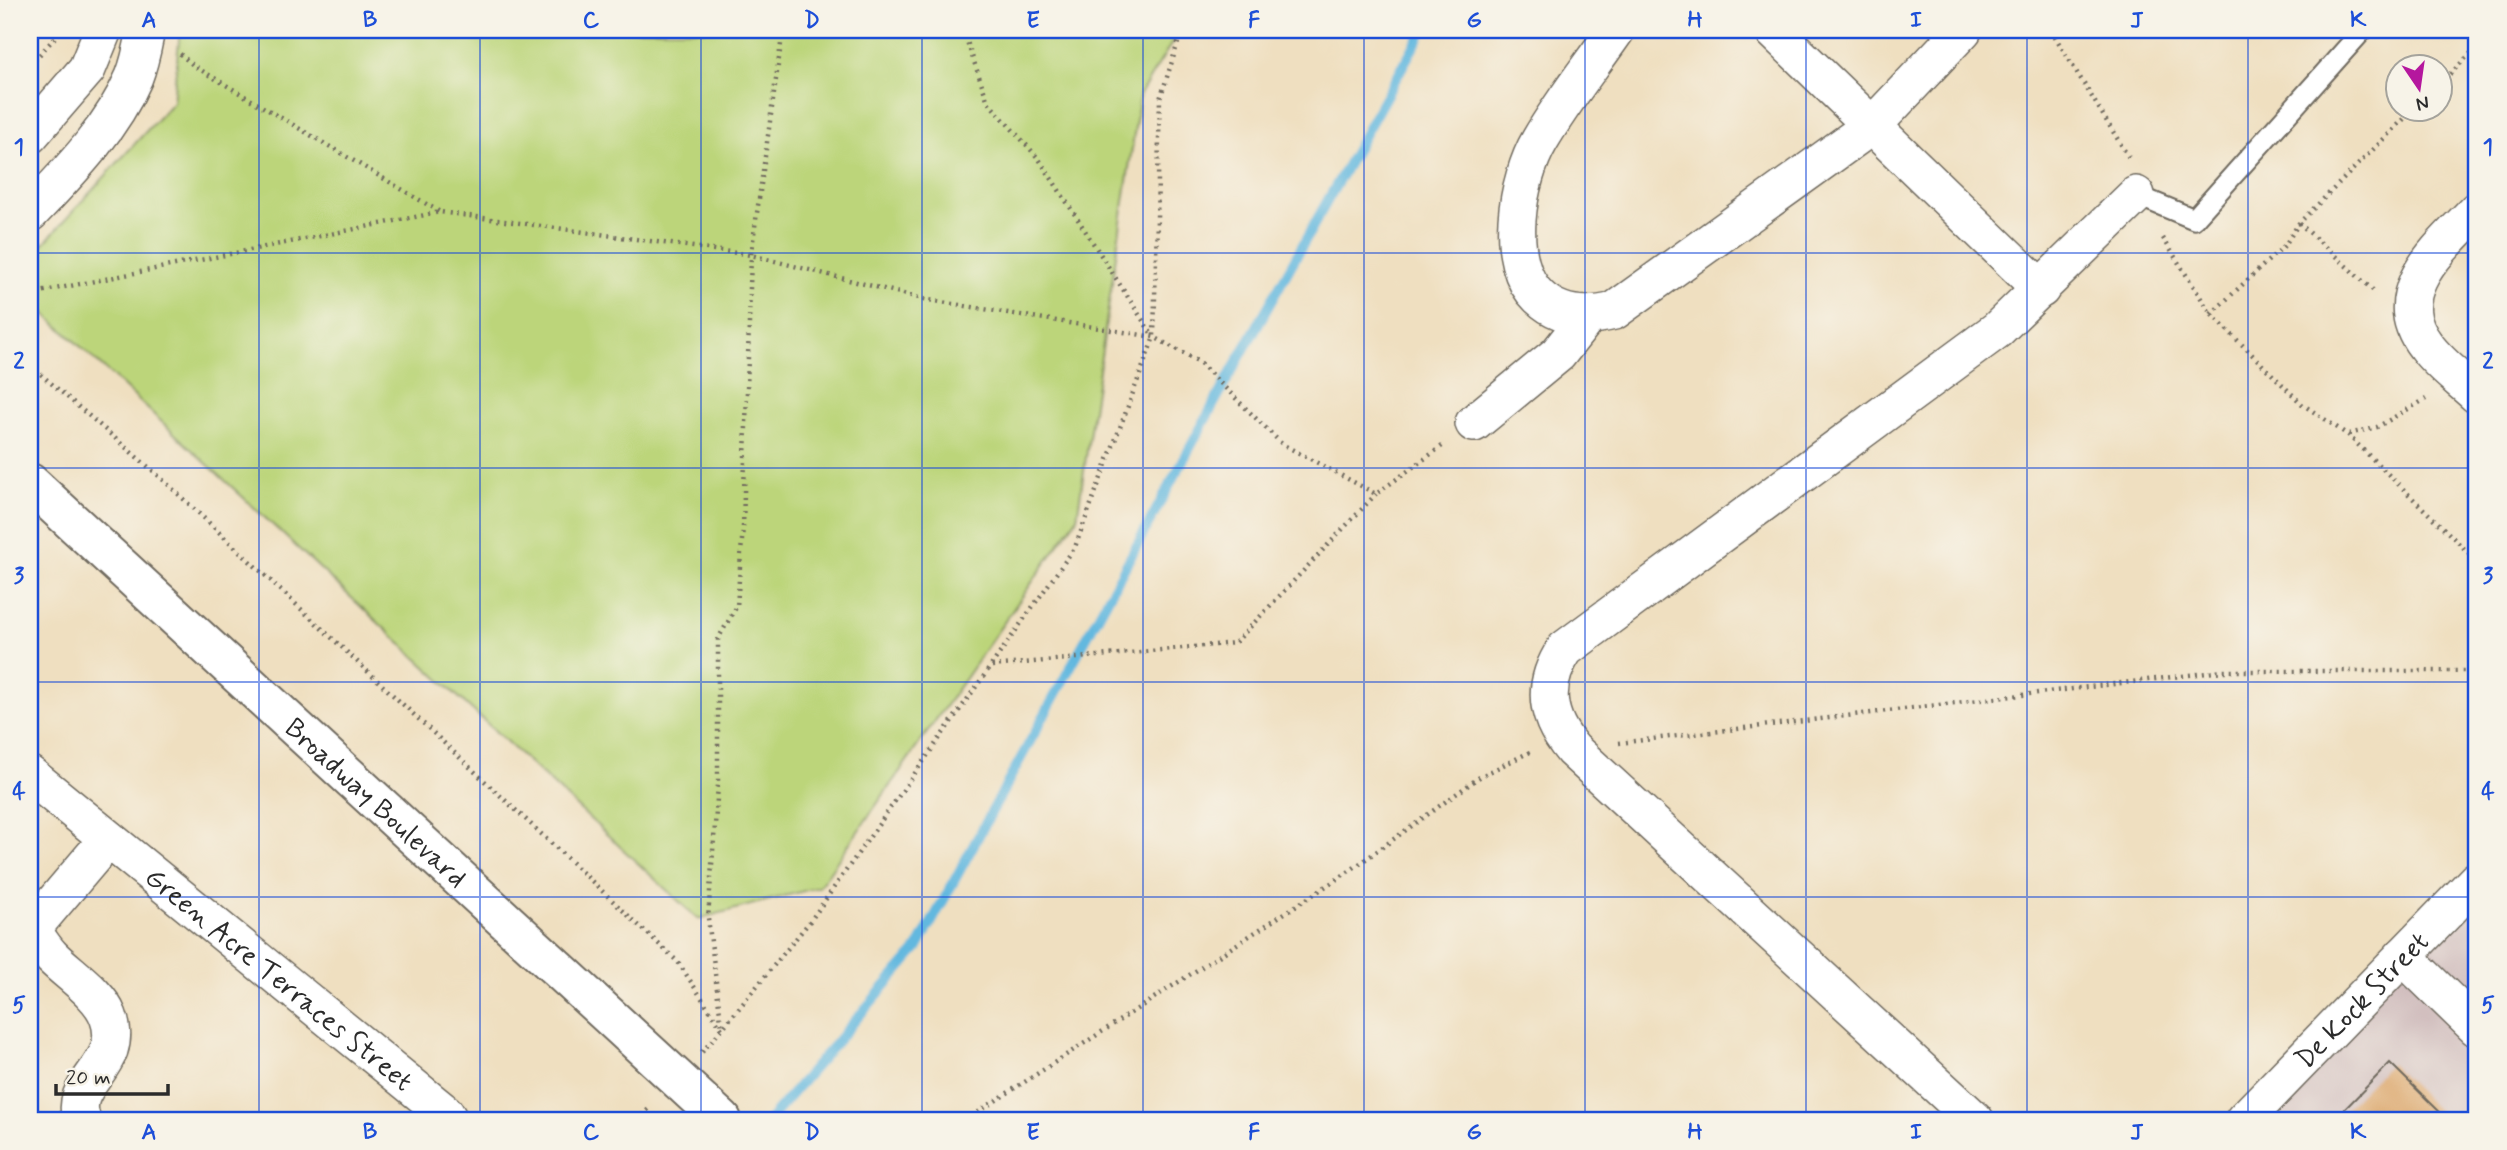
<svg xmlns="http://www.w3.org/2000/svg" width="2507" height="1150" font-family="Mynerve,sans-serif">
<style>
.industrial{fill:#d2bfbf}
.green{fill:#bcd57a;stroke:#748052;stroke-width:2}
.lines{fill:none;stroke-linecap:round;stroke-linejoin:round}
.stream{stroke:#62b8df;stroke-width:10}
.building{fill:#dba66b}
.service-casing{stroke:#706a5f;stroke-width:23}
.minor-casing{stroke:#706a5f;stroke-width:40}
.secondary-casing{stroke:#706a5f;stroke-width:42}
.path{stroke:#706a5f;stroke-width:4.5;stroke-dasharray:2 5;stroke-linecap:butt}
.service{stroke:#fff;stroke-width:19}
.minor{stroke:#fff;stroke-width:37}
.secondary{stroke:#fff;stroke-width:38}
.grid{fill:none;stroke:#1d4ed8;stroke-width:2;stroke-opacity:0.55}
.labels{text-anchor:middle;stroke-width:6;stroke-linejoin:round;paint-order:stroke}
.street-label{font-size:28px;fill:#2b2b2b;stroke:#f7f3e8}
.neatline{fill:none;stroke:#1d4ed8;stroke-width:2.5}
.grid-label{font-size:23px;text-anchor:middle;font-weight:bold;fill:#1d4ed8}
</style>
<rect width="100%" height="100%" fill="#f7f3e8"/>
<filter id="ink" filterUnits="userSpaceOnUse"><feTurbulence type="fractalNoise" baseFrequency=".0143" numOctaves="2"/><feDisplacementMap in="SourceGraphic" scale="14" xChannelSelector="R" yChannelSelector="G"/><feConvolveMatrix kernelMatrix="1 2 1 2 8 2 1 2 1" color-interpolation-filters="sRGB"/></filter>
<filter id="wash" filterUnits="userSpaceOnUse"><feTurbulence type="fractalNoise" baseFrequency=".00686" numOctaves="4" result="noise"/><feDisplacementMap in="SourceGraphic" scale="28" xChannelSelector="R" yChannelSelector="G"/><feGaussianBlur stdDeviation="1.57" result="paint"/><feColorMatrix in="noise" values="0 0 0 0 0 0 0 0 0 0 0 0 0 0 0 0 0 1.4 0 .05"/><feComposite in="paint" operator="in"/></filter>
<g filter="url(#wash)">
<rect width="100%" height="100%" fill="#efdfc0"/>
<polygon class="industrial" points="2477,876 2477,1120 2242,1120"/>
<polygon class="green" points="180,30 1180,30 1140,94 1077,518 819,887 698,919 41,310 34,254 173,102"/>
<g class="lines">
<polyline class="stream" points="769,1120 917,949 1222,389 1423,30"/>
</g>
<g id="blocks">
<polygon class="building" points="2390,1063 2448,1120 2334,1120"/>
</g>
</g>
<g filter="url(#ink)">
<use href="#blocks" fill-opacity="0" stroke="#706a5f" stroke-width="2"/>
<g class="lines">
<defs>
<polyline id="service" points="2136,195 2194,219 2363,30"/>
<g id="minor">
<path d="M 1616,30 C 1591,66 1562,102 1540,140 C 1517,179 1502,262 1539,297 C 1560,317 1587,318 1614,311 L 1874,124 L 1963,30"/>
<polyline points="1773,30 2041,289"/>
<polyline points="30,135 87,69 103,30"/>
<path d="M 2477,210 C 2443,246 2384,292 2426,346 C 2440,365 2460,379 2477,395"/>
<path d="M 30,213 C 69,172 111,130 134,77 C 140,62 143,45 146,30"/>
<polyline points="1474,423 1558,354 1588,316"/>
<path id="s1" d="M 30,775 L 445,1113 L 449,1120"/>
<path d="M 30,927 C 37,937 43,948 52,957 C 70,975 99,993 108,1016 C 127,1066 66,1082 82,1120"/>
<polyline points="30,931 108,839"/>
<polyline points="2403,956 2477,1028"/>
<path d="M 1975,1120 L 1573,750 C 1545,717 1541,685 1565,649 L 1997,330 L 2136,195"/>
<path id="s2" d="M 2244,1120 L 2477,880"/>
</g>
<g id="secondary">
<path id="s3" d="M 30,483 L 722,1120"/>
</g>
</defs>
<use href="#service" class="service-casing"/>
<use href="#minor" class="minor-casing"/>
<use href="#secondary" class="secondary-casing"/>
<g class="path">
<polyline points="963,30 988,102 1039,159 1153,336"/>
<polyline points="2051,30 2131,161"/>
<polyline points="180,54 194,66 440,212"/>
<polyline points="30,65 59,33"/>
<polyline points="2440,84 2477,47"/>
<polyline points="2299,223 2376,293"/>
<polyline points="2163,238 2211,314 2302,404 2348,435 2477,561"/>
<polyline points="30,294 440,212 751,255 923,299 1154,337 1199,362 1282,444 1376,494 1445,444"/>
<polyline points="2211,314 2285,245 2299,223 2415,108"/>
<polyline points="30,365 160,477 678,962 722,1029 811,920 1075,547 1154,337 1160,99 1182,30"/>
<polyline points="2349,434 2377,427 2426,399"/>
<polyline points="992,666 1235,643 1376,494"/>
<polyline points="1619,743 2223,671 2477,671"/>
<polyline points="702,1052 722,1029 708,918 718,785 718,639 737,606 743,527 751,255 783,30"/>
<polyline points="636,1120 651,1107"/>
<polyline points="966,1120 1348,872 1481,776 1530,752"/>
</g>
<use href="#service" class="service"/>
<use href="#minor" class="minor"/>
<use href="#secondary" class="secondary"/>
</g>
</g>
<path class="grid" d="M 259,30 L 259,1120M 480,30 L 480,1120M 701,30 L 701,1120M 922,30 L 922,1120M 1143,30 L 1143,1120M 1364,30 L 1364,1120M 1585,30 L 1585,1120M 1806,30 L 1806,1120M 2027,30 L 2027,1120M 2248,30 L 2248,1120M 30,253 L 2477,253M 30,468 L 2477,468M 30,682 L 2477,682M 30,897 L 2477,897"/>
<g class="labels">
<g class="street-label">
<text dy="10" stroke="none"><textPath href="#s3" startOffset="471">Broadway Boulevard</textPath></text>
<text dy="10" stroke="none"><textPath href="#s1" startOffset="322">Green Acre Terraces Street</textPath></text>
<text dy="10" stroke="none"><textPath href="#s2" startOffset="168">De Kock Street</textPath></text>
</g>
</g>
<rect width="2507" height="1150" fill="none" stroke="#f7f3e8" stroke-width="77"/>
<g transform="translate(2419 88) rotate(167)"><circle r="33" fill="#f7f3e8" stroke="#a5a39c" stroke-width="2"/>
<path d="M0-5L12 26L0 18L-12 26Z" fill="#b5179e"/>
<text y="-10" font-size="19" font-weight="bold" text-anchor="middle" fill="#2b2b2b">N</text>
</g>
<path d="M56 1084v10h112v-10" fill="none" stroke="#2b2b2b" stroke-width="3.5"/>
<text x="66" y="1084" font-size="21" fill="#2b2b2b" stroke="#f7f3e8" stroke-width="5" paint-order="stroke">20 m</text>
<rect x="38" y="38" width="2430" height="1074" class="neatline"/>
<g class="grid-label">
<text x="149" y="27">A</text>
<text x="370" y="27">B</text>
<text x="591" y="27">C</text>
<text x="812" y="27">D</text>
<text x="1033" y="27">E</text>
<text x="1254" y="27">F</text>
<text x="1474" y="27">G</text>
<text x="1695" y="27">H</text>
<text x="1916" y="27">I</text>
<text x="2137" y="27">J</text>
<text x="2358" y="27">K</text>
<text x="19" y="154">1</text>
<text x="2488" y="154">1</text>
<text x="19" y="368">2</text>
<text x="2488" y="368">2</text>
<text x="19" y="583">3</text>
<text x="2488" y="583">3</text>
<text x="19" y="798">4</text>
<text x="2488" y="798">4</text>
<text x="19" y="1012">5</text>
<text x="2488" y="1012">5</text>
<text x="149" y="1139">A</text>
<text x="370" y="1139">B</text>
<text x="591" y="1139">C</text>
<text x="812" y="1139">D</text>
<text x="1033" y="1139">E</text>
<text x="1254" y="1139">F</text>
<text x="1474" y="1139">G</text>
<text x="1695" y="1139">H</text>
<text x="1916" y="1139">I</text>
<text x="2137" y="1139">J</text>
<text x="2358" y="1139">K</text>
</g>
</svg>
